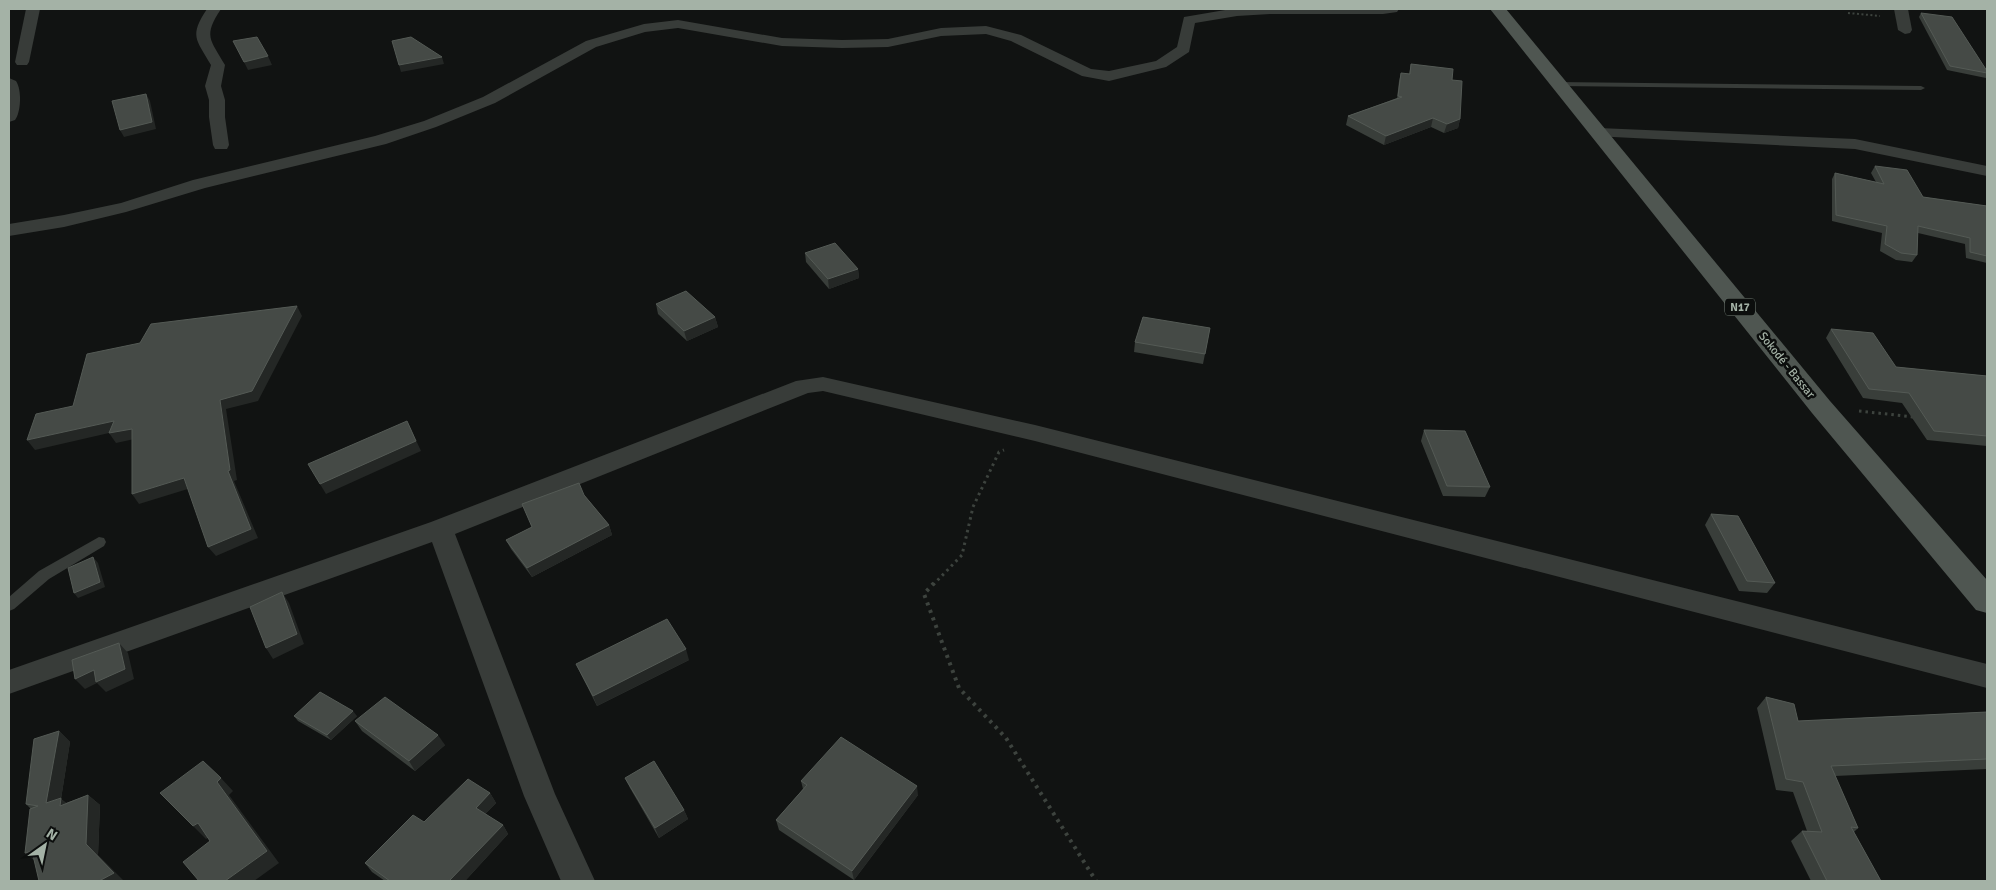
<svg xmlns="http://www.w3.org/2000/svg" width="1996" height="890" font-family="Signika,sans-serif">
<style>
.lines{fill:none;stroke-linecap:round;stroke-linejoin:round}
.path-far2{stroke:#3d433e;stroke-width:2;stroke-dasharray:2 2.5;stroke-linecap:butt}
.path-far1{stroke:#3d433e;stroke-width:3;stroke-dasharray:2.5 4;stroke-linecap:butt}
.path{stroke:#3d433e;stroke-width:4;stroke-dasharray:3 5;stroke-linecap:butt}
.lane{fill:#383c39;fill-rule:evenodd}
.street{fill:#383c39;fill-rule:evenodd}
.primary{fill:#4f5651;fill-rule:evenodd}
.wall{fill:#393e3a}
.shaded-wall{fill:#242725}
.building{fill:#454a46;stroke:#545a55}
.labels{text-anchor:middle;stroke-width:5;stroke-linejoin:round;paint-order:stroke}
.shield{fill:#0c0e0d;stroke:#768178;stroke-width:1}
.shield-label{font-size:11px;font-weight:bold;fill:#a4b2a6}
.street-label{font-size:12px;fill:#a4b2a6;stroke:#0c0e0d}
</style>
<rect width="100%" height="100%" fill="#111312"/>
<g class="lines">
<polyline class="path-far2" points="1848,13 1880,16"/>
<g class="path-far1">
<polyline points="1859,411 1914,417"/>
<polyline points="933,585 962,555 973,507 999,452 1004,450"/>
</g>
<polyline class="path" points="934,583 924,594 959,688 1006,738 1096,881"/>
<g class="lane">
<polygon points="1556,82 1921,86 1925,88 1921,90 1559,86 1555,84"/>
<polygon points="99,537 104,538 106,542 104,546 49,579 14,609 9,611 9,597 39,571"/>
</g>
<g class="street">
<polygon points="26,9 40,9 29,62 27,65 17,65 15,62"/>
<path d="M 207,9 L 221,9 C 203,36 210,39 225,65 L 221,86 L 225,100 L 225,117 L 229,145 L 227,149 L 215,149 L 213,145 L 209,117 L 209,100 L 205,86 L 211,65 C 196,39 189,36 207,9 Z"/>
<polygon points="1231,9 1399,9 1397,12 1383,14 1270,14 1237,16 1195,23 1189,52 1166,67 1109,81 1082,76 1011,41 986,34 941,36 888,47 842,48 782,46 678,28 645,32 596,47 495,103 436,127 386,144 205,188 126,212 64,227 9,236 9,224 64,215 121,203 193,180 375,136 424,121 483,97 586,41 644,24 678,20 782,38 842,40 888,39 941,28 986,26 1021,35 1091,69 1109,71 1156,61 1177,47 1184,17"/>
<polygon points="1894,9 1908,9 1912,30 1910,33 1905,34 1898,30"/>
<path d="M 9,78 L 16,81 C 22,90 21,112 15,120 L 9,122 Z"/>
<polygon points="1599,128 1855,139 1987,166 1987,176 1855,149 1593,136 1591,133 1593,130"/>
<polygon points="823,377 1035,425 1987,664 1987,688 1035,441 823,391 808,393 455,534 555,794 595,881 561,881 524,796 432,542 9,694 9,670 431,522 796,381"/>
</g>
<polygon class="primary" points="1490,9 1506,9 1830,401 1987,580 1987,613 1976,610 1812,413"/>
</g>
<g class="wall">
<polygon points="1921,13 1987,71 1987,77 1986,78 1947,70 1919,17"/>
<polygon points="1411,64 1452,80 1460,119 1458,128 1444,133 1431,127 1384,145 1346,125 1348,116 1397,98 1399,81 1401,73 1409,74"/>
<polygon points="1875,166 1923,197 1987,206 1987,263 1966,258 1965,244 1918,233 1917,255 1912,262 1896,260 1880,251 1882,233 1832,221 1832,179 1835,173 1876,182 1871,173"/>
<polygon points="805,253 858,269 859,278 829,289 806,262"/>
<polygon points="656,304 715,317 718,327 687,341 658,314"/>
<polygon points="1210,328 1203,364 1134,352 1135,342"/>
<polygon points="1831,329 1896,367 1987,376 1987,446 1927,440 1902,403 1863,398 1826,338"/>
<polygon points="1424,430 1490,487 1485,497 1443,496 1421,441"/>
<polygon points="584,495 609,525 612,535 532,577 511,549 506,540 532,527"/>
<polygon points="1711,514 1775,583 1767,593 1739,591 1705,525"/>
<polygon points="689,660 597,706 576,664"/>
<polygon points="1766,697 1798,721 1987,712 1987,769 1835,776 1858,828 1854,832 1881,881 1811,881 1791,841 1802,831 1807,831 1793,792 1776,790 1757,708"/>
<polygon points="294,716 357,716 331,740 298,721"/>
<polygon points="355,721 445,745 415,771 362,731"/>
<polygon points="59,731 70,742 61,799 66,803 88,795 100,805 98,855 34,860 25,853 31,809 26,804"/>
<polygon points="625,778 684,810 688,819 659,838 630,788"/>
<polygon points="801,781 918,795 854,880 779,830 776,820 803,789"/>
<polygon points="490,793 496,803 485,814 503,825 508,834 465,881 385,881 372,872 365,863"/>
</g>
<g class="shaded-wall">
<polygon points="268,56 272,65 248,70 244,62"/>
<polygon points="442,57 444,64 401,72 399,65"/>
<polygon points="146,94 150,101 156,129 124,137 120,130"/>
<polygon points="1433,118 1431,127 1384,145 1386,136"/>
<polygon points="1460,119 1458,128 1444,133 1447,124"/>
<polygon points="858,269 859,278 829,289 828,279"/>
<polygon points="297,306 302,316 258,401 226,409 237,480 234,481 258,538 216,556 208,547 228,471 220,400"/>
<polygon points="715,317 718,327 687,341 684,331"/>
<polygon points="114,421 132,429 139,438 116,443 109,433 35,450 27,440"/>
<polygon points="407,421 421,451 326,494 320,484"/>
<polygon points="184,478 191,488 139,504 132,494"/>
<polygon points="609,525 612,535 532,577 527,568"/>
<polygon points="93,557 98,563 105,587 78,598 74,593"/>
<polygon points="282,592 289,603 304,644 273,659 266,648"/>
<polygon points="119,643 128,653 134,679 106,692 97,683 85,689 75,679"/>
<polygon points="686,649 689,660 597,706 593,696"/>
<polygon points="353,711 357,716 331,740 327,735"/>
<polygon points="59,731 70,742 61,799 73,808 46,803"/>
<polygon points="438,735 445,745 415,771 409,761"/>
<polygon points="221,778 233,791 229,795 279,863 254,881 225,881 217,782"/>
<polygon points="917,786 918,795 854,880 852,871"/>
<polygon points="490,793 496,803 482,817 476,808"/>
<polygon points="88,795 100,805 98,855 124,881 99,881 86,844"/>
<polygon points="684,810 688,819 659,838 655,828"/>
<polygon points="198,823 211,836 206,839 193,826"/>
<polygon points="503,825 508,834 465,881 449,881"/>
<polygon points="32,851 38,863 25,853"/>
</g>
<g class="building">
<polygon points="1921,13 1952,17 1987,71 1987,73 1950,66"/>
<polygon points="257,37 268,56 244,62 233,41"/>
<polygon points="411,37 442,57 399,65 392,41"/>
<polygon points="1411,64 1453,69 1452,80 1462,81 1460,119 1447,124 1433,118 1386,136 1348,116 1402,97 1398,96 1401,73 1410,74"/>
<polygon points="146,94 152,122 120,130 112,101"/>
<polygon points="1875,166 1907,170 1923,197 1987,206 1987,256 1970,252 1970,238 1918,226 1917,255 1901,253 1885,244 1887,226 1836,215 1835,173 1884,184"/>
<polygon points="835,243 858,269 828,279 805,253"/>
<polygon points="686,291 715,317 684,331 656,304"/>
<polygon points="297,306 252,391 220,400 230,470 228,471 251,529 208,547 184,478 132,494 132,429 109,433 114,421 27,440 36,414 73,406 87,354 140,343 151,324"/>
<polygon points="1143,317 1210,328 1205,354 1135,342"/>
<polygon points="1831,329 1873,333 1896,367 1987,376 1987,436 1934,431 1909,393 1869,389"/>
<polygon points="407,421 416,441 320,484 308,464"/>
<polygon points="1424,430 1465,431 1490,487 1447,486"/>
<polygon points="579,483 584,495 609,525 527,568 506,540 532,527 522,504"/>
<polygon points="1711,514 1738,516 1775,583 1747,581"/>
<polygon points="93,557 100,582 74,593 68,568"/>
<polygon points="282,592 297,634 266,648 250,607"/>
<polygon points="667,619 686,649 593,696 576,664"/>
<polygon points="119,643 125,669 96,682 94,670 75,679 72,660"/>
<polygon points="320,692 353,711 327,735 294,716"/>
<polygon points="385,697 438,735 409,761 355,721"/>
<polygon points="1766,697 1794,704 1798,721 1987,712 1987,759 1831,766 1858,828 1851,827 1881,881 1827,881 1802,831 1822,832 1803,782 1786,779"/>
<polygon points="59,731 46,803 61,798 60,806 88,795 86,844 114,873 99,881 39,881 32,851 25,853 30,809 38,806 26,804 34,739"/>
<polygon points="841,737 917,786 852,871 776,820 807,785 801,781"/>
<polygon points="203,761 221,778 217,782 267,851 225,881 199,881 183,862 210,841 198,823 193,826 160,793"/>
<polygon points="654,761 684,810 655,828 625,778"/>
<polygon points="468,779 490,793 476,808 503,825 449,881 390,881 365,863 413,815 424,822"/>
</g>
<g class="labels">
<rect class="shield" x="1725" y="298.5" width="30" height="17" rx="4"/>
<g class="shield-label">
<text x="1740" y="311">N17</text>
</g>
<g class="street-label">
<text transform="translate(1787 365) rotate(51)" y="4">Sokodé - Bassar</text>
</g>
</g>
<rect width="1996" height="890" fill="none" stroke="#a4b2a6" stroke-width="20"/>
<g transform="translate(45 845) rotate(33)" stroke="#0c0e0d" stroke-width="4" paint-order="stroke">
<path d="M0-4L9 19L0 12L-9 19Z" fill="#a4b2a6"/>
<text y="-8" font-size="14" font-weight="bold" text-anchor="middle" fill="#a4b2a6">N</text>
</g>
</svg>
